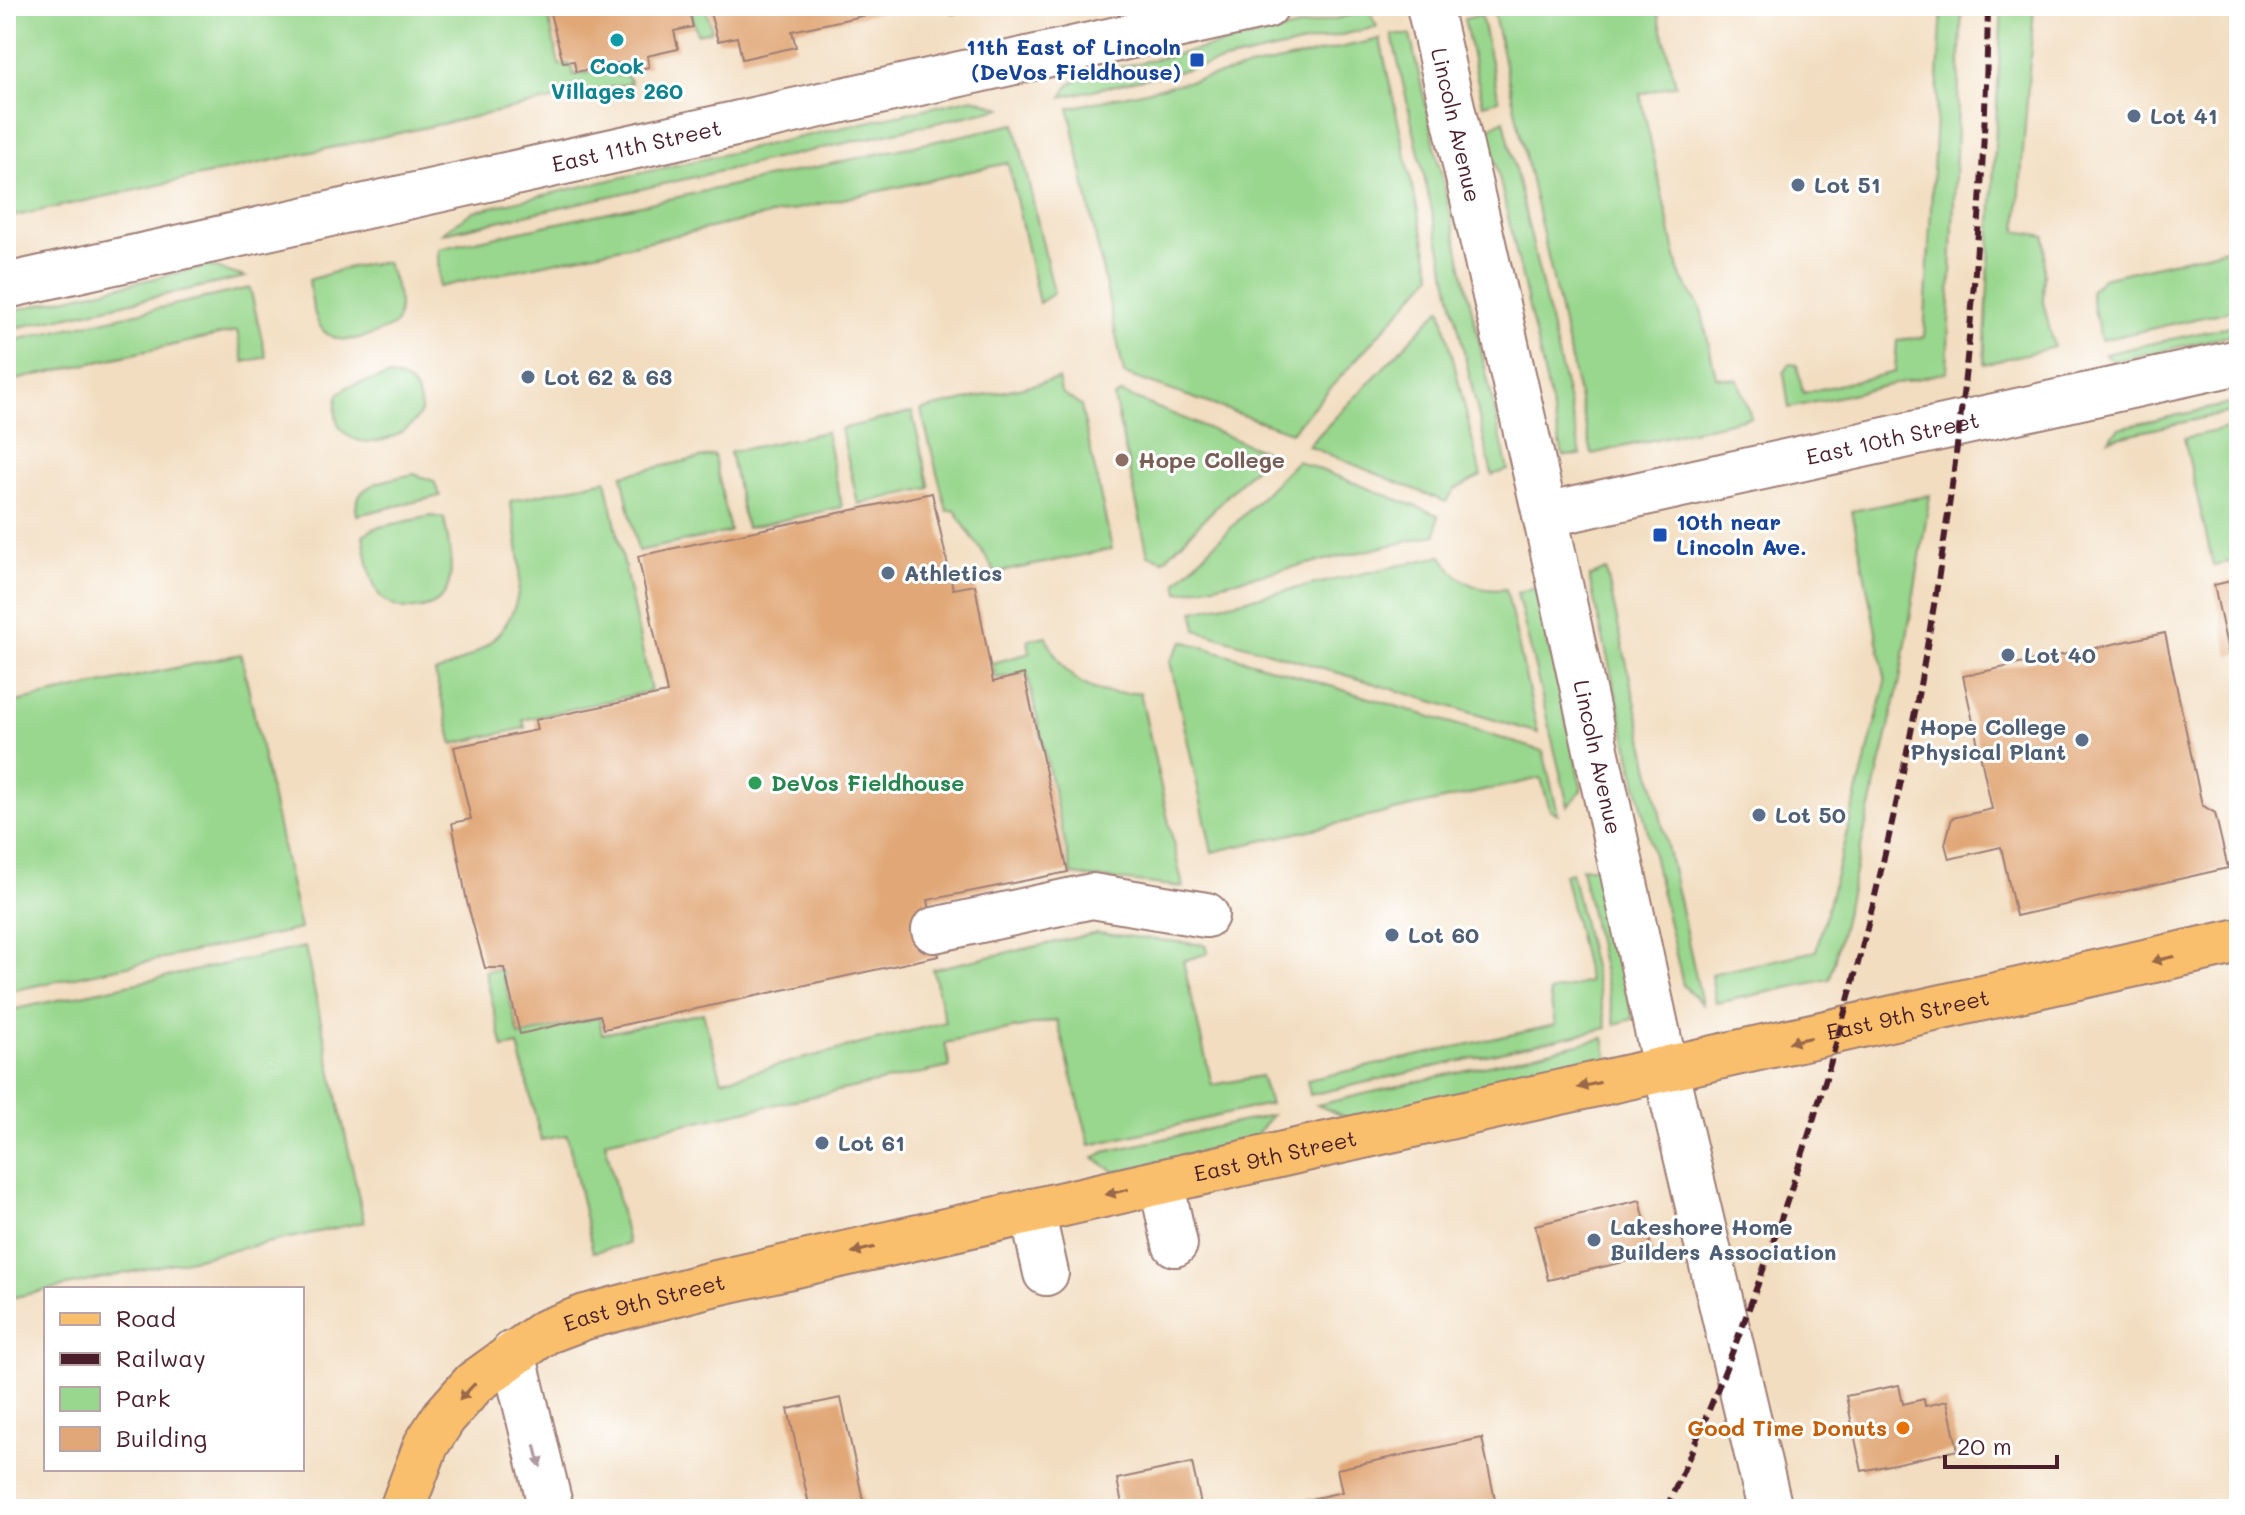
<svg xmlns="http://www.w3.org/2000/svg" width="2245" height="1515" font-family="Mali,sans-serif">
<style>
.green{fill:#98d78d;stroke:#717b5c;stroke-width:2}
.building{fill:#e1a777}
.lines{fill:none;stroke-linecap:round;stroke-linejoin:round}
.minor-casing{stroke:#9e7e76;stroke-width:48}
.major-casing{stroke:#9e7e76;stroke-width:48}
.minor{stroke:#fff;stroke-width:44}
.major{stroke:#f9bf6c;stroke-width:44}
.rail{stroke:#4a1f2b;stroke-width:6;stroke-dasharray:12 6;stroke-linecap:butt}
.oneway{fill:#996748}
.oneway2{fill:#ae9aa0}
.culture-dot{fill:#0f9aa8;stroke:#fff;stroke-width:3}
.transit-dot{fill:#1a4fb4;stroke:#fff;stroke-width:3}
.service-dot{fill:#5c6f8a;stroke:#fff;stroke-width:3}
.education-dot{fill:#8d6e63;stroke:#fff;stroke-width:3}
.leisure-dot{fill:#2e9e5b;stroke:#fff;stroke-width:3}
.food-dot{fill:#e8710a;stroke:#fff;stroke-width:3}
.labels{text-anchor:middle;stroke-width:6;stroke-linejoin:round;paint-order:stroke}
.transit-label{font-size:22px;font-weight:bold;fill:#164399;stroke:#fff;text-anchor:end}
.culture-label{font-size:22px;font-weight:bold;fill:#0d838f;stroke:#fff}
.service-label{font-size:22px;font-weight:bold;fill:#4e5e75;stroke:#fff;text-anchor:start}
.street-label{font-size:22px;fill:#4a1f2b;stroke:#fff}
.education-label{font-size:22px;font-weight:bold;fill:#785e54;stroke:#fff;text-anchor:start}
.leisure-label{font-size:22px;font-weight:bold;fill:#27864d;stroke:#fff;text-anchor:start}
.food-label{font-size:22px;font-weight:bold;fill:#c56008;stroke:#fff;text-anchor:end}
</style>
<rect width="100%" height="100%" fill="#fff"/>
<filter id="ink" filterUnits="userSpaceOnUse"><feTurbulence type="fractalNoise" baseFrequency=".0125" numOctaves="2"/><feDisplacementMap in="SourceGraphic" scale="16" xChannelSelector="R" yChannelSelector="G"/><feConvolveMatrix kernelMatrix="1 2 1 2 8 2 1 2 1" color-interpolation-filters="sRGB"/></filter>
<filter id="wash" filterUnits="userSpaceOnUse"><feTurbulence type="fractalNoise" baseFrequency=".006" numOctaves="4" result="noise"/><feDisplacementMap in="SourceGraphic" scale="32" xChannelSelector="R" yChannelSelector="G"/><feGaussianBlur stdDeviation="1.8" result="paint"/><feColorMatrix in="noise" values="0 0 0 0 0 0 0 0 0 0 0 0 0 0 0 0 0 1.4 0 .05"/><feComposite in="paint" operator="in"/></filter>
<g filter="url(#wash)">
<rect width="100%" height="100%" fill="#f2ddc0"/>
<g class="green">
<polygon points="6,6 546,6 559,65 570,64 574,75 614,68 618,76 627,75 631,83 6,218"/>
<polygon points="690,6 705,6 712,31 697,34"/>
<polygon points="1492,6 1656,6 1676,85 1640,94 1680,275 1701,309 1716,377 1738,380 1751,417 1592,454"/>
<polygon points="1942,6 1962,6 1947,372 1789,408 1784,373 1790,364 1797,365 1803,393 1895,372 1897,340 1924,337"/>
<polygon points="2002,6 2034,6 2017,231 2045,236 2043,302 2054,347 1984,364"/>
<polygon points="1370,11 1377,27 1062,97 1070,84 1089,74"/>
<polygon points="1481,15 1499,100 1483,104 1464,19"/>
<polygon points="1392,35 1410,35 1508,470 1492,475"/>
<polygon points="1380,39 1432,275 1291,432 1124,374 1069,108"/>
<polygon points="973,98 1002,108 440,234 474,211"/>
<polygon points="1504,120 1581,455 1563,456 1488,129"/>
<polygon points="1015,124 1054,293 1039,303 1008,163 439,287 438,249"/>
<polygon points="2239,246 2239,309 2101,340 2090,291 2103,278"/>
<path d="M 386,262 C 395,284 404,301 396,324 C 382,332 370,337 354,339 C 315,345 313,310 309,280 L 350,267 Z"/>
<polygon points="209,266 245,277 6,330 6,312"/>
<polygon points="250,288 266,357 244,362 237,331 6,382 6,342"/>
<polygon points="1441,308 1481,476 1455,489 1446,502 1308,446"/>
<polygon points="2239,324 2239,334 2114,361 2105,354"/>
<path d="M 390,376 C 411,378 420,391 421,412 C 399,453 322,456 338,394 L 349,386 Z"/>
<path d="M 1058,379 L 1061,392 L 1081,406 L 1112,549 L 995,573 C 984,549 967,534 955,510 L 947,511 L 921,410 Z"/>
<polygon points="1121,393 1269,453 1164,560 1148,555 1114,398"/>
<polygon points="2239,402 2239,410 2109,439 2119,428"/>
<polygon points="912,412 930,488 858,504 841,429"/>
<polygon points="2239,426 2239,560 2213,565 2184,438"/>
<polygon points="826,432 842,507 746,528 730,452"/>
<polygon points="714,455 730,532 638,551 622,475"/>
<polygon points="1297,461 1438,515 1436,535 1179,593 1177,582"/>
<path d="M 414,474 L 434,481 L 440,496 L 357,515 C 350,482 390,480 414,474 Z"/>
<path d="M 606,480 L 651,691 L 523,720 L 525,728 L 453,744 L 435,673 C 528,637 529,589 510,501 Z"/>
<polygon points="1930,495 1900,680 1830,979 1716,1003 1711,974 1816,951 1886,682 1852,511"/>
<path d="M 431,516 L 444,518 C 450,551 465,606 414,609 C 402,610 388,606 380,596 C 369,581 367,554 363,535 L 375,528 Z"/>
<path d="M 1442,556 C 1456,580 1477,593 1506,589 L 1538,733 L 1196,630 L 1194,611 Z"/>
<polygon points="1606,570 1702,1004 1683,985 1589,577"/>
<polygon points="1535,587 1582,790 1568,806 1517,593"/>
<path d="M 1046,636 C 1064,680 1091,699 1140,692 L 1183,887 L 1072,875 L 1027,673 L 996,678 L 992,663 L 1030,653 L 1028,640 Z"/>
<polygon points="1183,641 1543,751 1558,814 1550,810 1541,778 1212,852 1170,661"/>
<polygon points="241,654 300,929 6,992 6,704"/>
<polygon points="1601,866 1633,1019 1615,1024 1581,868"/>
<polygon points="1571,872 1607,1028 1310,1095 1307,1080 1555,1025 1549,992 1589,982 1564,874"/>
<polygon points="1097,933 1205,945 1208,953 1183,961 1212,1085 1261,1076 1270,1104 1090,1145 1057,1020 945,1043 950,1067 605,1141 628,1244 593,1252 567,1135 541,1140 518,1045 503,1048 485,971 502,970 519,1036 599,1017 602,1034 703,1013 722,1080 945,1022 933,969"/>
<polygon points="305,947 364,1222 6,1299 6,1011"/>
<polygon points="1604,1038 1608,1061 1350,1119 1317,1105"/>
<polygon points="1272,1115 1252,1140 1115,1172 1094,1158 1104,1152"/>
</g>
<g id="blocks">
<g class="building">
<polygon points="548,6 688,6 693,27 674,31 678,49 647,56 649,67 621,73 618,63 576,72 574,61 563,62"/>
<polygon points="708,6 904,6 904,7 792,31 796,47 742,59 737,37 718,41"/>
<polygon points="950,6 987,6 987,7 952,15"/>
<polygon points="932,493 953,589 975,585 993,682 1024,674 1068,872 928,900 939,956 604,1029 600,1015 520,1034 504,968 485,968 467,902 452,823 471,819 454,747 537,730 535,720 667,693 638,556"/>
<polygon points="2239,579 2239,654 2229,656 2214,585"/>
<polygon points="2165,633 2202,805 2215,813 2228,868 2016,916 2001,847 1949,859 1945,844 1952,818 1992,809 1963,676"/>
<polygon points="1640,1200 1653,1255 1548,1280 1535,1225"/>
<polygon points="1899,1385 1903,1404 1924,1399 1925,1406 1947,1401 1958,1450 1862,1471 1846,1396"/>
<polygon points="841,1398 865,1509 810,1509 788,1409"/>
<polygon points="1482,1438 1497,1509 1300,1509 1298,1502 1342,1492 1337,1469"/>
<polygon points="1192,1463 1202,1509 1123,1509 1117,1479"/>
</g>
</g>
</g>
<g filter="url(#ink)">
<use href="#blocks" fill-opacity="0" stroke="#9e7e76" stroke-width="2"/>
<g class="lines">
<defs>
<g id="minor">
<path id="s1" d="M 1429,6 L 1545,515 L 1665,1067 L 1770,1509"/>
<path id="s2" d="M 6,286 L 1266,6"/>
<path id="s3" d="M 1545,515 L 2239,362"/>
<polyline points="934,930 1092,896 1206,915"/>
<polyline points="1161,1182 1175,1244"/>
<polyline points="1032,1211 1046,1273"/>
<polyline points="513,1353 551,1509"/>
</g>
<g id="major">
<path id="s4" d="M 402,1509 L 426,1445 L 444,1417 L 474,1383 L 545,1332 L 585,1317 L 712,1284 L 1305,1149 L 2239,941"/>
</g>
</defs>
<use href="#minor" class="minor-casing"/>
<use href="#major" class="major-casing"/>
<use href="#minor" class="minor"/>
<use href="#major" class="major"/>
<path class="rail" d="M 1666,1509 C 1875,1050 1980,510 1988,6"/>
</g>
<defs><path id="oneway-solid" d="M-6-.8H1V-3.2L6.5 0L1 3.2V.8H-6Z" transform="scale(2)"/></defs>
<g class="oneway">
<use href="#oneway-solid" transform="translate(2163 959) rotate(167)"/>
<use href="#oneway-solid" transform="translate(1800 1040) rotate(168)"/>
<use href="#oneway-solid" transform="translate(1589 1085) rotate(167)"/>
<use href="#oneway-solid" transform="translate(1117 1192) rotate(167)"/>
<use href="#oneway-solid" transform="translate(863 1250) rotate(167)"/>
<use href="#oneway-solid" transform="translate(467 1392) rotate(133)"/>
</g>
<use class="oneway2" href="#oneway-solid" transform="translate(538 1456) rotate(76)"/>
</g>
<circle class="culture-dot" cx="617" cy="40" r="8"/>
<g class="transit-dot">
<rect x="1189" y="52" width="16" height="16" rx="4"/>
<rect x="1652" y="527" width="16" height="16" rx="4"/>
</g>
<g class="service-dot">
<circle cx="2134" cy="116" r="8"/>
<circle cx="1798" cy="185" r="8"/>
<circle cx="528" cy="377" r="8"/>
<circle cx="888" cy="573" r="8"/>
<circle cx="2008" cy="655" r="8"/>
<circle cx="2082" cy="740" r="8"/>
<circle cx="1759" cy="815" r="8"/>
<circle cx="1392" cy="935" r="8"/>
<circle cx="822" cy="1143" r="8"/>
<circle cx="1594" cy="1240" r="8"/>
</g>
<circle class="education-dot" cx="1122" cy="460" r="8"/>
<circle class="leisure-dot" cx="755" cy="783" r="8"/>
<circle class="food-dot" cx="1903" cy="1428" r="8"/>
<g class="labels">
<g class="transit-label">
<text x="1181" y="55">11th East of Lincoln<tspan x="1181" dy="25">(DeVos Fieldhouse)</tspan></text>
<text x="1676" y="530" text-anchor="start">10th near<tspan x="1676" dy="25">Lincoln Ave.</tspan></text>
</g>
<g class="culture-label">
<text x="617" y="74">Cook<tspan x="617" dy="25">Villages 260</tspan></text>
</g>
<g class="service-label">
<text x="2150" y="124">Lot 41</text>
<text x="1814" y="193">Lot 51</text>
<text x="544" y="385">Lot 62 &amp; 63</text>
<text x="904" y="581">Athletics</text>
<text x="2024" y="663">Lot 40</text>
<text x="2066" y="735" text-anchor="end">Hope College<tspan x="2066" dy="25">Physical Plant</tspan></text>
<text x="1775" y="823">Lot 50</text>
<text x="1408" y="943">Lot 60</text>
<text x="838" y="1151">Lot 61</text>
<text x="1610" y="1235">Lakeshore Home<tspan x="1610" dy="25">Builders Association</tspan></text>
</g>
<g class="street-label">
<text dy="8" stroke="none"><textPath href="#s1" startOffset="122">Lincoln Avenue</textPath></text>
<text dy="8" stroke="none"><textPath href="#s2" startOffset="646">East 11th Street</textPath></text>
<text dy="8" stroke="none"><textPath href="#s3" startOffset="356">East 10th Street</textPath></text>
<text dy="8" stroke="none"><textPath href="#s1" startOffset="770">Lincoln Avenue</textPath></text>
<text dy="8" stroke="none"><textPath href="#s4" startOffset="1634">East 9th Street</textPath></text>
<text dy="8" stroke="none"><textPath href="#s4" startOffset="986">East 9th Street</textPath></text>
<text dy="8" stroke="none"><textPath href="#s4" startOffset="338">East 9th Street</textPath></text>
</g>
<g class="education-label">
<text x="1138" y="468">Hope College</text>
</g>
<g class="leisure-label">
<text x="771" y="791">DeVos Fieldhouse</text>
</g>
<g class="food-label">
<text x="1887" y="1436">Good Time Donuts</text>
</g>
</g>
<rect width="2245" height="1515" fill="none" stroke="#fff" stroke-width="32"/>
<rect x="44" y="1287" width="260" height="184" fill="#ffffff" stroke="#b7a5aa" stroke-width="2"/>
<rect x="60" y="1313" width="40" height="12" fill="#f9bf6c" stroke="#b7a5aa" stroke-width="2"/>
<text x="116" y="1327" font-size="24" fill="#4a1f2b">Road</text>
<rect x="60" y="1353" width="40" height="12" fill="#4a1f2b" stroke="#b7a5aa" stroke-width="2"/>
<text x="116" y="1367" font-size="24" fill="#4a1f2b">Railway</text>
<rect x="60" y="1387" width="40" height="24" fill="#98d78d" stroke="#b7a5aa" stroke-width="2"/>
<text x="116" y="1407" font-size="24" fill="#4a1f2b">Park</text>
<rect x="60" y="1427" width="40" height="24" fill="#e1a777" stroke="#b7a5aa" stroke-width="2"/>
<text x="116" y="1447" font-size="24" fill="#4a1f2b">Building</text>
<path d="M1945 1455v12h112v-12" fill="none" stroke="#4a1f2b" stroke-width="4"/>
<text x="1957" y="1455" font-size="24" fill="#4a1f2b" stroke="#ffffff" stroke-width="6" paint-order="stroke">20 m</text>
</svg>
